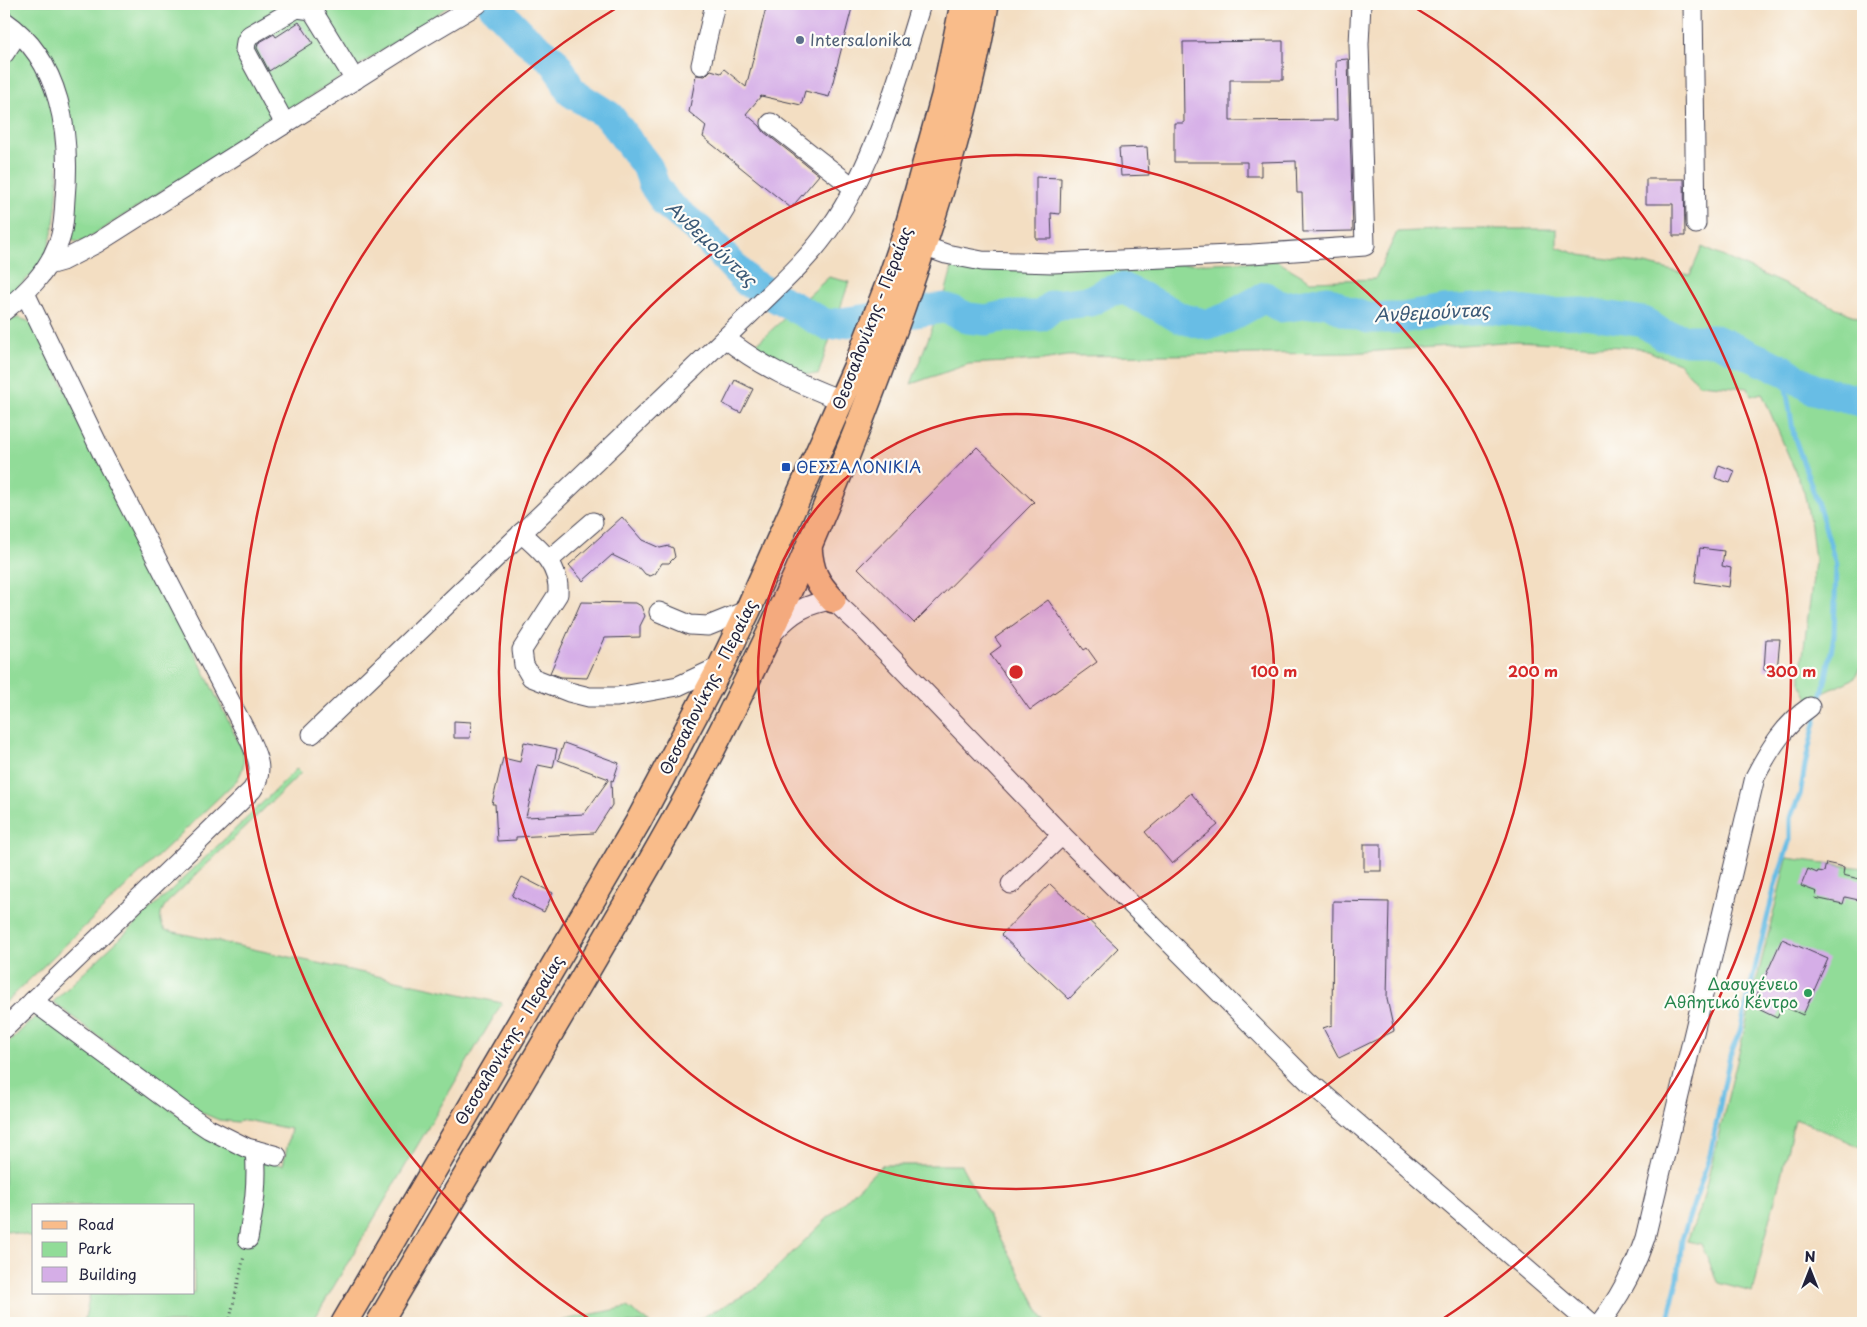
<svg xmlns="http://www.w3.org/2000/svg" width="1867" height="1327" font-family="'Playpen Sans',sans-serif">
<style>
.green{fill:#91dc98;stroke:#5a7f6a}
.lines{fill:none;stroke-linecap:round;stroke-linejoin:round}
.stream{stroke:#68bde5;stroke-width:5}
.river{stroke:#68bde5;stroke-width:31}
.building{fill:#d5aee7}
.minor-casing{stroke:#413e4f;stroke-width:21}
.major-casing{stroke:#413e4f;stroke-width:28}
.path{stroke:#413e4f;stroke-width:3;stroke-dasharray:1 4;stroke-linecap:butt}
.minor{stroke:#fff;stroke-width:19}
.major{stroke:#f9bc8a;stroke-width:25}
.ring{fill:none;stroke:#d62828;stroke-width:2.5}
.service-dot{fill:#5c6f8a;stroke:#fdfcf7;stroke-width:2}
.transit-dot{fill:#1a4fb4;stroke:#fdfcf7;stroke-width:2}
.leisure-dot{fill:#2e9e5b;stroke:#fdfcf7;stroke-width:2}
.labels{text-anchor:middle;stroke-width:4.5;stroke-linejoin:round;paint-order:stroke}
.service-label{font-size:16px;fill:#4e5e75;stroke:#fdfcf7;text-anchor:start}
.street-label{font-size:16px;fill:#22223b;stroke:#fdfcf7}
.transit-label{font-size:16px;fill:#164399;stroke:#fdfcf7;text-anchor:start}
.leisure-label{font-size:16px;fill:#27864d;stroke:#fdfcf7;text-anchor:end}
.water-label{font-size:18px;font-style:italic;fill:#3a5876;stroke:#fdfcf7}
.centre{fill:#d62828;stroke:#fdfcf7;stroke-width:2.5}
.ring-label{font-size:15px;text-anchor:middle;font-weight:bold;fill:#d62828;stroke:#fdfcf7;stroke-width:4.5;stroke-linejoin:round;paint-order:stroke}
</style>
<rect width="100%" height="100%" fill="#fdfcf7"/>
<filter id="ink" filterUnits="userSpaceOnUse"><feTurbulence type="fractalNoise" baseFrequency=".02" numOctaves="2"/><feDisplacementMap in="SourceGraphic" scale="10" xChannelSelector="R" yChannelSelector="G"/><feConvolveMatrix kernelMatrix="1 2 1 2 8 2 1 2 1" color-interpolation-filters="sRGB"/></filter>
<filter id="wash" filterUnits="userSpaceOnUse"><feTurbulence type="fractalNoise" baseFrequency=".0096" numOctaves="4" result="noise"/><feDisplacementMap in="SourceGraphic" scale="20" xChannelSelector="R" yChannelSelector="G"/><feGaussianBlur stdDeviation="1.12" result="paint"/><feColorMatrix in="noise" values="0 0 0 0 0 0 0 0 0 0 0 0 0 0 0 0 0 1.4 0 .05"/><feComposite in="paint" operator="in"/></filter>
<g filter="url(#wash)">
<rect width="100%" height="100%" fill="#f3dec2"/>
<g class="green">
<polygon points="4,4 450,4 446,8 413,31 84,241 75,242 70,237 73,141 17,20 4,11"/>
<path d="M 19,43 C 25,49 32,56 36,63 C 62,107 64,204 47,251 C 40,272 19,285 4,299 L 4,66 Z"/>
<polygon points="1456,229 1557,229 1557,247 1580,255 1645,264 1690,275 1702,247 1863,320 1863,661 1855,678 1809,700 1801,685 1801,670 1815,562 1811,526 1804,492 1762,393 1751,396 1748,388 1699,384 1679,363 1639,348 1517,341 1351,353 1067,356 1042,360 969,364 911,384 945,294 952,268 984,270 1277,261 1311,281 1375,279 1397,232"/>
<polygon points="829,277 849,282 818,375 805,374 752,348"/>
<path d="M 19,318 L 28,321 L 36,329 L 243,751 C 245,763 243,770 237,780 L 4,1004 L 4,324 L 10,319 Z"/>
<path d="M 297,768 L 301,773 L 167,903 C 160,911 158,921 165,930 L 502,1003 L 312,1323 L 84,1323 L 90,1293 L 194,1293 L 194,1206 L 34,1206 L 34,1237 L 4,1230 L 4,1047 L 40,1012 L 209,1137 C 233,1152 255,1161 283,1165 L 291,1129 L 246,1120 L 237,1122 L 219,1120 L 195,1110 L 53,1002 L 249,816 Z"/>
<polygon points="1787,858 1863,868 1863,1148 1795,1119 1752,1292 1718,1283 1701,1244 1687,1241 1700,1210"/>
<polygon points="882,1165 961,1165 1046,1323 691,1323 754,1290"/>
<polygon points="627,1307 650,1323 550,1323"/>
</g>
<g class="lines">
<polyline class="stream" points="1667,1323 1678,1278 1682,1239 1710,1155 1730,1055 1740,1031 1775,885 1790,840 1790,818 1800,795 1806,760 1826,677 1834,636 1836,565 1822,516 1794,436 1783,370"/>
<polyline class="river" points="492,4 526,39 553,60 562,73 571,92 609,116 648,168 654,185 667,204 699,230 748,282 827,325 943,308 953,311 968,318 986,320 1005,316 1041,316 1054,305 1090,301 1107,292 1122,288 1161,307 1180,318 1208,325 1227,318 1265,297 1281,307 1327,301 1345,311 1368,318 1402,318 1443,311 1490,308 1543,314 1584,313 1644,322 1663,335 1687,340 1715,340 1783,370 1813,389 1863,402"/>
</g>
<g id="blocks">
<g class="building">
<polygon points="767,4 853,4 829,97 805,91 801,105 761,96 746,114 760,126 764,132 819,175 791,208 703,137 706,126 689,112 696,75 705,76 711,70 721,73 724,69 746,87"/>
<polygon points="299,22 313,43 269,71 257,48 258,43 274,34 276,37"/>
<polygon points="1283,41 1283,80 1230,80 1230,121 1337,120 1336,60 1348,59 1353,231 1303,232 1302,193 1297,193 1296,161 1261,162 1261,176 1247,176 1247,162 1174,162 1174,123 1184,123 1183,42"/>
<polygon points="1147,147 1149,175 1121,176 1119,148"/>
<polygon points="1036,177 1061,178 1060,214 1051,213 1052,239 1036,239"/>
<polygon points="1646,179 1684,179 1685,236 1673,236 1673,204 1646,204"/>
<polygon points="735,380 753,389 741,413 723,404"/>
<polygon points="977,447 1034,502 914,623 858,568"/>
<polygon points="1719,465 1735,471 1730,483 1715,478"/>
<polygon points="622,517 642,540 660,548 669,546 673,548 675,557 669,563 662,563 655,574 650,576 645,574 641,569 612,555 583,581 569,565"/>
<polygon points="1700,548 1724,551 1722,566 1731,568 1729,587 1695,582"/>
<polygon points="1048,600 1084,650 1087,648 1097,662 1030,710 990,654 1001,646 995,638"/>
<polygon points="581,602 636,603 641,606 645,616 640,626 640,637 605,638 587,678 561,677 550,673"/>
<polygon points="1766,639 1780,639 1777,671 1764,670"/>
<polygon points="454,721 471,722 470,738 454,738"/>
<polygon points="524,742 557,749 553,768 538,765 526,817 584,814 609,779 558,760 564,743 619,763 613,781 611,780 612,805 594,833 516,837 516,840 497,841 495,804 492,804 503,758 520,762"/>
<polygon points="1191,793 1218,825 1172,864 1145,832"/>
<rect x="1364" y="844" width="17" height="27"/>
<polygon points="1826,863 1844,867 1843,875 1863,880 1863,901 1845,897 1843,904 1815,898 1817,892 1801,886 1808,869 1817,873 1818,871 1824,872"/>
<polygon points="522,877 553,893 544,912 512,896"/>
<polygon points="1050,884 1118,948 1069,999 1001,935"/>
<polygon points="1333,901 1389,902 1387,999 1394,1031 1339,1058 1323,1028 1332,1025"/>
<polygon points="1782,939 1828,959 1803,1015 1783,1006 1777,1018 1752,1006"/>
</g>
</g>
</g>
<g filter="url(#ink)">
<use href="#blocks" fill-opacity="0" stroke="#413e4f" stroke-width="1"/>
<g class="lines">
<defs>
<g id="minor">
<polyline points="1693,4 1696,224"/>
<path d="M 4,21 C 61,60 71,134 65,199 C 64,213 64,231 58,244 C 47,273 27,292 4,311"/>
<polyline points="4,54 18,33"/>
<polyline points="701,65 715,4"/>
<polyline points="771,123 854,188"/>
<polyline points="285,124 245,50 246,42 250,35 297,8 312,10 355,80"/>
<polyline points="923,246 946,254 982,261 1053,263 1252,254 1365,246 1359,44 1361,4"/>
<polyline points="48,265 62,261 97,243 419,39 478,4"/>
<path d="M 725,338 C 760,366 799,384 841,400"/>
<path d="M 521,533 C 541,550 560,566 558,594 L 522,650 L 524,665 L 531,677 L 569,692 L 589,697 L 617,697 L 678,686 L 721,666"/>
<polyline points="549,560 593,522"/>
<polyline points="659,612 690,625 708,626 748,610"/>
<path d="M 774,632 C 791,613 807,603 833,600 L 862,627 L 1062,835 L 1308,1081 L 1589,1323"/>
<path d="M 312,734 L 750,314 C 778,286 808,260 830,228 C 874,165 899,77 921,4"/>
<polyline points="1011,884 1062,835"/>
<polyline points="33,1001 185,1113 209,1129 247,1148 277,1156"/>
<path d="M 4,1029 L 252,790 C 266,770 256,754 247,734 L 103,455 L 25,293"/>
<path d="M 248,1239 C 254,1206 258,1184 255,1150"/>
<path d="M 1600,1323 C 1620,1297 1634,1270 1645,1238 L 1755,777 C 1769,750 1785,724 1810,707"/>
</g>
<g id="major">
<path d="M 809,547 C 811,572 816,582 833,600"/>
<polyline points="344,1323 638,822 721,666 748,610 856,367 891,277 905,236 944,96 963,4"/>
<path d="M 379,1323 C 448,1208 516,1092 584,976 C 627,902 672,828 711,752 C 782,615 843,474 895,328 C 932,224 968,113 986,4"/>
</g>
</defs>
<use href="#minor" class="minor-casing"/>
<use href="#major" class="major-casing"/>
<polyline class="path" points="229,1323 244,1256"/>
<use href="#minor" class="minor"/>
<use href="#major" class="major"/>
</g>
</g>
<circle cx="1016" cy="672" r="258" fill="#d62828" fill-opacity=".12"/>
<g class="ring">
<circle cx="1016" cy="672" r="258"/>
<circle cx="1016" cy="672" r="517"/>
<path d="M594 1322A775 775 0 0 1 623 4M1409 4A775 775 0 0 1 1438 1322"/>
</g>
<circle class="service-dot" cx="800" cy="40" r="5"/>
<rect class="transit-dot" x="781" y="462" width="10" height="10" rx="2.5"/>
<circle class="leisure-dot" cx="1808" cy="993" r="5"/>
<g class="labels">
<g class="service-label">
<text x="810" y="46">Intersalonika</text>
</g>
<g class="street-label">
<text transform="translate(872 318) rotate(-69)" y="6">Θεσσαλονίκης - Περαίας</text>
<text transform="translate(708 687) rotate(-63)" y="6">Θεσσαλονίκης - Περαίας</text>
<text transform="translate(509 1040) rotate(-59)" y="6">Θεσσαλονίκης - Περαίας</text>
</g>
<g class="transit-label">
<text x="796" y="473">ΘΕΣΣΑΛΟΝΙΚΙΑ</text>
</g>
<g class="leisure-label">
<text x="1798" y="990">Δασυγένειο<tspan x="1798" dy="18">Αθλητικό Κέντρο</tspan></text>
</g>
<g class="water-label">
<text transform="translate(711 244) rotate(43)" y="6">Ανθεμούντας</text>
<text transform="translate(1432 313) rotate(-3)" y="6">Ανθεμούντας</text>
</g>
</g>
<circle cx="1016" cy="672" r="8" class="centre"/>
<g class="ring-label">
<text x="1274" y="677">100 m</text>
<text x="1533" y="677">200 m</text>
<text x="1791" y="677">300 m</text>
</g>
<rect width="1867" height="1327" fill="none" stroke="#fdfcf7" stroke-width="20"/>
<rect x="32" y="1204" width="162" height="90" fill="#fdfcf7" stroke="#a5a5ac"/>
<rect x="42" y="1221" width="25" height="8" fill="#f9bc8a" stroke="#a5a5ac"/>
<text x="78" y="1230" font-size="15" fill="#22223b">Road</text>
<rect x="42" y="1242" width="25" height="15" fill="#91dc98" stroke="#a5a5ac"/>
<text x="78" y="1254" font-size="15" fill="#22223b">Park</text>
<rect x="42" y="1267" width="25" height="15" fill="#d5aee7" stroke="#a5a5ac"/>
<text x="78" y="1280" font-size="15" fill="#22223b">Building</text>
<g transform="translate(1810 1270)" stroke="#fdfcf7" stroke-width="4" paint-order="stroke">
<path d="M0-4L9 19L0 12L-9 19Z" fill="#22223b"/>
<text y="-8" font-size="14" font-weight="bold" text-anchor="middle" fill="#22223b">N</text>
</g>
</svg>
